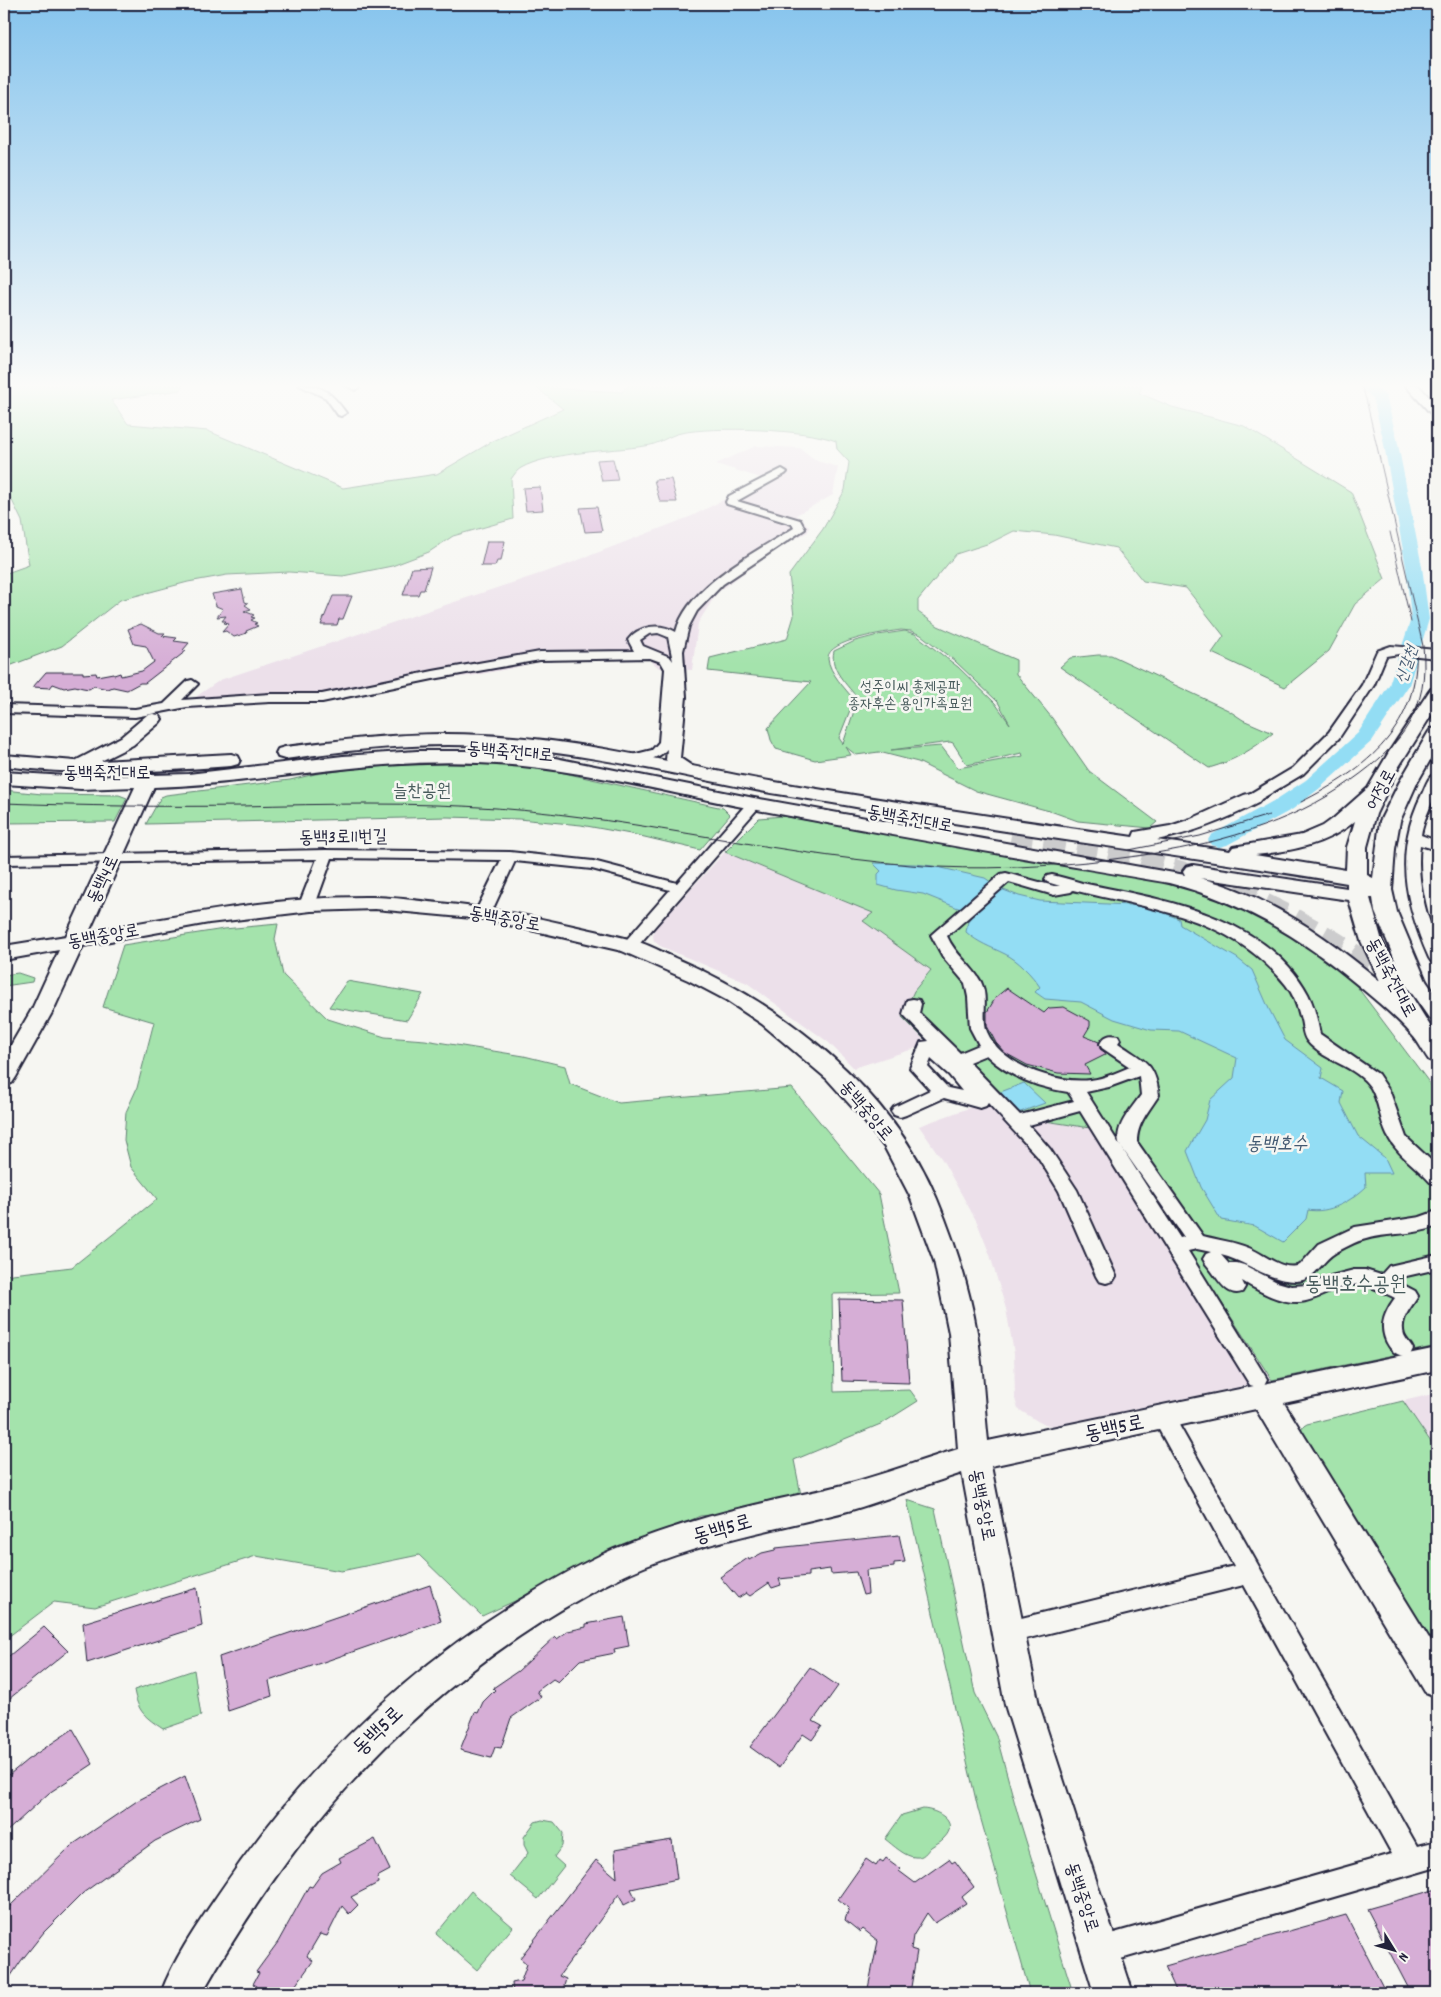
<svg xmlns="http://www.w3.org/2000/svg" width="1441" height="1997" font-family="Dekko,'Poor Story',sans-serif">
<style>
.built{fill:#ece0ea}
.green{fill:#a4e3ac;stroke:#638274;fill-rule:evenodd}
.water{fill:#93ddf4;stroke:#6692aa}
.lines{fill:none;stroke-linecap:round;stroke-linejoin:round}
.river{fill:#93ddf4;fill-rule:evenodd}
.building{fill:#d6aed6;stroke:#22223b}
.secondary-tunnel{stroke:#cccccd;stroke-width:22;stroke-dasharray:22 11;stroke-linecap:butt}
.street-casing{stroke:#22223b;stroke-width:4}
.secondary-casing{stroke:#22223b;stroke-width:4}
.street{fill:#f6f6f2;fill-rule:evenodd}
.secondary{fill:#f6f6f2;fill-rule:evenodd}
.tram{stroke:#22223b;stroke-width:1}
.labels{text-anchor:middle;stroke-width:5;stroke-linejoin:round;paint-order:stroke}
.far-park-label{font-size:15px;fill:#495c5d;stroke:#f6f6f2}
.far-water-label{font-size:16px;font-style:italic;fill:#445a72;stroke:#f6f6f2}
.street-label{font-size:18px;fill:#22223b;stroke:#f6f6f2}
.park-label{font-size:18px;fill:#495c5d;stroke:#f6f6f2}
.water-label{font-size:19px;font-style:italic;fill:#445a72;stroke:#f6f6f2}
.near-park-label{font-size:21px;fill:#495c5d;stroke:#f6f6f2}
.near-street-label{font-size:21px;fill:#22223b;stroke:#f6f6f2}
</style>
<rect width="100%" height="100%" fill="#f6f6f2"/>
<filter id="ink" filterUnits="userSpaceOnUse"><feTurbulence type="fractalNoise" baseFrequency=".02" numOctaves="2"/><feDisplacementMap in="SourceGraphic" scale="10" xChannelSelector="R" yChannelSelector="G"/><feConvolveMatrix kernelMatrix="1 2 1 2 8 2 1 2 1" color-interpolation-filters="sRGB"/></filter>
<g filter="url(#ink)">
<g class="built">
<polygon points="756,446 800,448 817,461 838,467 833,495 796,515 802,519 809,527 808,532 778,547 717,593 698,623 692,670 659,668 650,660 640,658 539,661 513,668 471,676 446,678 321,703 284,702 177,710 220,680 563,566 692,516 764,479 716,464"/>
<polygon points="725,852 873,913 864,921 931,970 914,991 938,1041 854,1068 828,1042 747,983 660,946 654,941 653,936 655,928"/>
<polygon points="991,1100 1007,1115 1110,1131 1272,1380 1051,1426 1039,1422 1018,1409 1015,1399 1014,1353 1006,1309 990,1255 977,1222 943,1161 919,1126"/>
<polygon points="1437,1393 1437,1451 1403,1401"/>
</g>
<g class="green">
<path d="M 4,385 L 182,385 L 181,390 L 111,400 L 128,424 L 208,431 L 343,488 L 437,474 L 493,441 L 563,409 L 536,387 L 622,392 L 628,385 L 1143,385 L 1139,393 L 1172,407 L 1244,426 L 1351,492 L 1385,579 L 1355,604 L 1329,651 L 1285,687 L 1212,653 L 1224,636 L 1186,588 L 1143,581 L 1116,548 L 1054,535 L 1014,531 L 990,543 L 956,554 L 918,600 L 918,612 L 938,626 L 1016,660 L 1016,674 L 1052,718 L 1089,771 L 1157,822 L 1150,828 L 1078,821 L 1053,812 L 976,791 L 918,762 L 879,752 L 856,755 L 846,747 L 851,755 L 815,760 L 776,749 L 771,740 L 768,728 L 811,682 L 708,671 L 710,658 L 787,639 L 794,616 L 789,575 L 823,529 L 845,490 L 849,462 L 837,449 L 836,441 C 806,429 713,426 681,433 C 669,435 658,445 645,446 C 612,451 549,452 521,468 C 517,470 514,475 511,479 L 513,519 L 453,536 L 429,552 L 392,566 L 343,576 L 289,572 L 227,575 L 188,582 L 120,600 L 62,646 L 4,668 L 4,574 L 29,565 L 22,521 L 4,484 ZM 901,630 L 911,631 L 921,635 L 955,661 L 998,702 L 1010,724 L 995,703 L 958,667 L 915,634 L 905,631 L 878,635 L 855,641 L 834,651 C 829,670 848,685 858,699 L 843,744 L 839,738 L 854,700 C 846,689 829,673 828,658 C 827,640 887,632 901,630 ZM 950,742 L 953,743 L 967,765 L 1022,753 L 1023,756 L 958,768 L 941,746 L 891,750 Z"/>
<path d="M 1098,655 L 1111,655 L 1228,710 L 1243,720 L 1273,733 C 1253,749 1234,761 1209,768 L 1060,667 L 1070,658 Z"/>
<polygon points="419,762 501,764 546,769 723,808 730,815 700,850 636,835 581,825 519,819 447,817 146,824 161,797 166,795 290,780 315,774 353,769"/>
<polygon points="4,790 42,794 119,795 127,798 115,822 4,823"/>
<polygon points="783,816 940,844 1153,877 1225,899 1284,930 1330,962 1355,984 1437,1093 1437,1346 1272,1380 1110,1131 1006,1115 938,1041 924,1039 902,1017 914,991 931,970 863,921 873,913 725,852 759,818"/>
<polygon points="278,924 275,939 283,975 328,1019 385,1037 425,1040 524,1056 565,1066 570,1084 619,1103 792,1088 879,1194 899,1293 832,1294 834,1392 910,1390 918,1401 883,1423 794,1460 801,1495 730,1513 700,1516 482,1616 419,1555 341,1571 256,1556 95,1607 54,1602 4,1640 4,1275 72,1267 157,1199 131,1167 124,1140 126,1112 137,1088 154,1022 103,1007 123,945 224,929"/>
<polygon points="18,973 33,978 32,982 4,986 4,975"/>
<polygon points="347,981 423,994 407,1020 329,1007"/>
<polygon points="1403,1401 1437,1451 1437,1657 1301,1432 1302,1427 1307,1424"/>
<polygon points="907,1500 935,1509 975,1693 997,1738 1018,1815 1073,1993 1030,1993 978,1809"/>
<path d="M 194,1670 L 201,1716 L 163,1729 C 145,1717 138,1712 134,1690 Z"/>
<path d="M 923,1809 C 938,1810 960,1822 944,1838 C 941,1842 935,1844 931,1847 C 926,1852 924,1858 915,1857 C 905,1857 893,1845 885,1839 L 902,1815 Z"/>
<polygon points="542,1820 554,1822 563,1833 562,1846 554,1857 564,1866 538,1899 510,1876 528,1853 524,1845 524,1837 535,1822"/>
<polygon points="471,1891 513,1927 477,1970 436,1934"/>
</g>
<g class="water">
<path d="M 873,863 L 915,864 L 933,866 L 985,878 L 1001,889 L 1019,896 L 1040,901 L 1131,905 L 1160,911 L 1179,919 L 1180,925 L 1237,958 L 1252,970 L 1269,1009 L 1285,1040 L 1323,1068 L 1321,1078 L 1343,1091 L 1341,1103 L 1358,1136 L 1385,1158 L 1392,1173 L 1365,1173 L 1366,1187 C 1351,1201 1329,1214 1308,1210 L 1306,1219 L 1283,1242 L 1255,1226 L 1221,1220 L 1201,1187 L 1187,1151 L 1205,1120 L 1210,1100 L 1234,1078 L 1237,1058 L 1179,1031 L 1151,1030 L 1114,1019 L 1081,1002 L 1045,999 L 1035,992 L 1040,987 C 1032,975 1018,960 1005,954 C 991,947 978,943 966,932 L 968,921 L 973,914 L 923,894 L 896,890 L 878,885 L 878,874 L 881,871 Z"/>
<polygon points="1024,1083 1045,1103 1018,1113 998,1093"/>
</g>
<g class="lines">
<polygon class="river" points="1357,385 1373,385 1386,396 1397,439 1422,567 1429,619 1409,685 1372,741 1320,788 1293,809 1227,845 1219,847 1211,845 1208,840 1211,835 1277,799 1306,780 1358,733 1389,685 1411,619 1406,567 1383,439 1373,398"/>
</g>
<g class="building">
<polygon points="613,459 618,480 602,481 597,460"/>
<polygon points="671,479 677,502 660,502 654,480"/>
<polygon points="540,487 543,510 526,511 523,488"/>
<polygon points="597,507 602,531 585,532 580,508"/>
<polygon points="487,541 505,541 501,561 497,561 495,566 481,566"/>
<polygon points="431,567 424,590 420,590 418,595 403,595 412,568"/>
<polygon points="242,589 245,602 248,603 245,605 251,609 244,611 254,615 251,617 255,618 251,620 257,623 254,624 258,626 246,631 247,633 234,637 226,631 222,632 229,624 224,623 226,621 222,621 226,616 217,617 223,609 216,606 212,594"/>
<polygon points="333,596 352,596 343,619 339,619 337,625 321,625"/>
<polygon points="141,624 159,633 165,633 162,636 177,638 174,641 189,643 183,650 186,651 145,683 140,683 127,690 113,687 108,689 94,686 89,689 83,688 75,686 64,688 53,684 50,688 33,687 46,672 83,672 83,674 96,673 97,676 113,673 114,675 120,673 121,676 142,671 154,662 146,646 134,644 128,629"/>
<polygon points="1007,988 1044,1013 1049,1008 1064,1007 1090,1021 1090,1026 1084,1036 1099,1042 1100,1049 1107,1054 1085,1065 1090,1074 1058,1073 1027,1065 1005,1053 996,1043 987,1026 987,1012 996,997"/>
<polygon points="839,1299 903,1300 909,1383 842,1381"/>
<polygon points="899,1535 905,1562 894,1563 894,1567 866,1570 868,1594 863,1595 856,1572 831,1574 830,1569 808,1572 808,1576 779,1579 781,1585 772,1588 769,1583 750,1596 746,1593 738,1598 720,1577 748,1558 749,1560 762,1553 775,1550 776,1548"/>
<polygon points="430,1585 441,1621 269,1681 272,1696 228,1711 219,1657"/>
<polygon points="197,1588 202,1626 87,1663 83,1623"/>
<polygon points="624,1617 629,1646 614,1649 615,1653 580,1660 558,1682 553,1679 537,1691 541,1697 511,1718 501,1748 495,1747 491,1758 460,1750 475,1712 478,1713 483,1702 495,1690 493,1688 518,1671 555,1637 557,1639 568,1631 586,1627 586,1624"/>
<polygon points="44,1627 68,1651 4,1703 4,1660"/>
<polygon points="810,1667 838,1686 813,1721 822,1726 812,1740 803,1734 779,1768 750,1747"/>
<polygon points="73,1729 93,1764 49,1793 4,1834 4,1779 27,1760"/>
<polygon points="185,1776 200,1819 155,1841 83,1893 44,1932 21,1961 4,1986 4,1914 9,1907 72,1845 137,1801"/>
<polygon points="375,1839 390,1870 377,1877 378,1883 351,1897 358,1905 349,1914 342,1906 327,1936 320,1934 307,1956 313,1961 290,1993 254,1993 257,1986 253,1984 259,1973 256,1972 278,1942 309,1886 312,1887 322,1873 341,1862 339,1858"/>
<polygon points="672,1840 677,1879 631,1889 636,1899 624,1905 619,1894 559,1976 566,1979 562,1993 513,1993 512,1983 521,1981 527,1964 520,1958 596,1860 617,1878 615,1849"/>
<polygon points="886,1858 901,1869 899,1871 915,1883 949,1859 952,1863 955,1861 974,1887 962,1897 966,1903 935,1923 927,1913 913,1936 911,1949 917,1951 910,1993 867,1993 878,1941 863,1929 860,1932 845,1920 849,1908 838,1899 866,1859 876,1866 880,1860 883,1862"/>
<polygon points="1437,1889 1437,1993 1411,1993 1367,1909"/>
<polygon points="1346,1915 1386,1993 1177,1993 1165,1966"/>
</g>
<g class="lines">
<path class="secondary-tunnel" d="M 1011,835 C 1114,851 1215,873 1306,926 C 1328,938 1351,951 1370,967 C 1377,974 1383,982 1390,989 C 1406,1006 1422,1022 1437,1039"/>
<defs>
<g id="street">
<path d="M 299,385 C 324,385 332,394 346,413 L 341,416 L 338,415 L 326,398 Z"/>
<polygon points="345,385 358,385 359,387 355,390"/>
<path d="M 782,469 L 787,472 L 785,474 L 737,501 L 800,520 L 805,529 L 723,584 L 697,611 L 689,626 L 683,651 L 686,697 L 680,758 L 698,770 L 696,773 C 686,775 672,767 666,760 L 667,749 C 659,759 646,760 633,763 L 626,759 L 628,756 L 652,750 L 659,742 L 665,669 L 661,662 L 650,658 L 540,660 L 433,679 L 322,702 L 270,702 L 187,707 L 135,717 L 4,713 L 4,705 L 135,709 L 164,704 L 188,681 L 192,680 L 198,684 L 182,700 L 270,694 L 322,694 L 433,671 L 540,652 L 634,651 L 628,640 C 639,625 660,623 676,632 C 687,586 757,551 794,528 L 792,524 L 727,504 L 726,502 L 729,496 ZM 658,633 L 668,637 L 673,661 L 670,657 L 643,646 L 640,640 L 649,634 Z"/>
<polygon points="1391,646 1437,650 1437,658 1399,654 1386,656 1374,685 1339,738 1303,774 1256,802 1246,802 1244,799 1246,796 1293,768 1329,732 1362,685 1377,651"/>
<path d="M 1437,773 C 1439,797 1425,811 1421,835 L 1437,841 L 1437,850 L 1420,845 C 1417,868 1421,892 1427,914 C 1433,932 1438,943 1437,963 L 1431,961 L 1429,958 C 1404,901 1394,851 1422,794 C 1426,786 1428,775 1437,773 Z"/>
<polygon points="754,800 759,801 761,804 759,807 635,949 623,949 621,946 670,890 592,869 515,861 491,913 488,916 478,916 475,913 501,860 332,858 315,905 312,908 302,908 299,905 317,859 4,864 4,856 326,850 510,852 593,861 677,883 749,801"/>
<path d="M 1006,873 L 1054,886 L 1060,886 L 1047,882 L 1045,879 L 1047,876 L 1052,875 C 1062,877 1072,880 1082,883 C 1160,899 1266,915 1308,994 C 1315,1007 1317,1020 1320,1034 L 1378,1074 L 1390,1092 L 1406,1137 L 1437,1166 L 1437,1183 L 1430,1182 C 1416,1166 1397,1155 1387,1135 C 1380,1120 1379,1102 1371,1088 C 1356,1065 1324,1062 1307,1041 C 1302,1034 1303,1027 1301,1020 C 1298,1008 1294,995 1286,985 C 1229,915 1154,910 1073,890 L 1071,892 L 1054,895 L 1009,882 L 947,936 C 955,955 972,965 981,982 C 989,998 981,1016 987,1032 C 1001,1065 1056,1084 1090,1080 C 1104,1079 1117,1072 1130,1067 L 1102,1048 L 1100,1044 C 1104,1036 1109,1034 1118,1036 L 1120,1040 L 1118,1043 C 1144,1061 1155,1062 1159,1095 C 1149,1111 1137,1123 1137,1142 L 1203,1236 C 1218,1240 1235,1242 1249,1248 C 1265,1254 1282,1272 1300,1265 L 1319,1244 L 1355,1227 L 1420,1217 L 1437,1211 L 1437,1226 C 1414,1236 1389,1232 1366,1239 C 1356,1241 1344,1248 1335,1253 C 1320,1262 1315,1281 1296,1281 C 1267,1281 1247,1261 1221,1255 L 1229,1264 L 1237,1263 L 1244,1265 L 1277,1282 L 1291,1286 L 1308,1285 L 1331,1276 L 1354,1270 L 1365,1270 L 1381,1275 L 1389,1266 L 1437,1255 L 1437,1269 L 1402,1277 L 1398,1282 L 1415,1291 L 1418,1296 C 1411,1308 1399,1319 1404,1335 C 1406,1340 1411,1344 1413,1349 L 1410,1355 C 1393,1360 1382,1340 1383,1324 C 1384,1315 1389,1306 1395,1298 C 1385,1293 1374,1287 1363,1285 C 1341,1281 1321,1300 1300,1302 C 1279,1303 1259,1291 1242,1281 L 1245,1287 L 1242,1292 C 1226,1298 1217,1276 1206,1264 L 1203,1259 L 1206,1254 L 1211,1252 L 1197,1249 L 1188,1251 L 1267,1379 L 1264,1385 L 1257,1387 L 1250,1385 L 1080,1111 L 1029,1125 L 1050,1149 L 1077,1190 L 1116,1276 L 1113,1281 L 1106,1283 L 1099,1281 L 1096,1276 L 1059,1191 L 1038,1157 L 988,1103 L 986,1106 L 980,1108 L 944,1098 L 906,1115 L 900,1117 L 894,1115 L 891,1111 L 894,1107 L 930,1090 L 910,1068 L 921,1042 L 929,1041 L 903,1014 L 907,1000 L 913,999 L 919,1000 L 921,1004 L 919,1013 L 960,1053 L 979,1045 L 970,1028 L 968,997 L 965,983 L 943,957 L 931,935 L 1001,874 ZM 986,1055 C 1008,1076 1038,1088 1068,1092 L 1074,1101 L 1020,1115 L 969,1062 ZM 931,1059 L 949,1075 L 962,1091 L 948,1088 L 928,1067 ZM 1139,1076 L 1141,1095 C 1132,1108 1111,1130 1121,1147 L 1086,1092 L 1109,1087 ZM 1122,1148 L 1184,1237 L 1180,1238 Z"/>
<polygon points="1163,1408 1171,1411 1417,1846 1437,1841 1437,1867 1100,1965 1090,1961 1086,1951 1090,1941 1100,1937 1392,1854 1244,1585 1009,1643 1001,1640 997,1632 1001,1624 1009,1621 1234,1566 1152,1417 1155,1411"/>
</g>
<g id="secondary">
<polygon points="1405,385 1418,385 1437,406 1437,417 1433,416"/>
<path d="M 1437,688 L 1437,706 L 1398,768 L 1376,814 L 1367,847 L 1367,875 L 1373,878 L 1380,821 L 1399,783 L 1428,733 L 1431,729 L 1437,728 L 1437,748 L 1417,783 L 1400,821 L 1395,849 L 1392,890 L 1397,912 L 1426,981 L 1437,997 L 1437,1020 L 1429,1018 L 1404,982 L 1375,912 L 1373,898 L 1370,898 L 1382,941 L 1396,971 L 1437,1037 L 1437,1063 L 1429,1060 C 1423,1052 1419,1042 1412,1035 C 1397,1017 1376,1001 1359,986 C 1302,938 1241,901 1169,883 C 1030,859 891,836 753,809 C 662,792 571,766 478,763 C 369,758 263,784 154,787 L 89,932 C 183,915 277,896 372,897 C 394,897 417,901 439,903 C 488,907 535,917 582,928 C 600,932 618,936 636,941 C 649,945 662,952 675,958 C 782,1004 891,1088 937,1199 C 955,1242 969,1287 977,1332 C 983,1368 984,1405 988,1441 L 1437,1348 L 1437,1370 L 1284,1403 L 1437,1651 L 1437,1697 L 1425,1692 L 1256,1409 L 991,1466 L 1039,1705 L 1133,1993 L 1094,1993 L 1005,1705 L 962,1473 C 924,1485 886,1500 848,1511 C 779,1529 710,1540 644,1567 C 607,1582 572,1603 538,1624 C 390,1719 288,1842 202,1993 L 161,1993 C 174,1958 198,1924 219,1893 C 298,1776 396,1677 517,1602 C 548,1583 580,1564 614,1549 C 661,1530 710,1515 759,1504 C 788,1496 818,1492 847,1484 C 885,1474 921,1460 958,1449 L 949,1333 L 934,1261 L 910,1196 L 885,1148 L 861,1117 L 827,1079 L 762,1024 L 726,1000 L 688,980 L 622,951 L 483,919 L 375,909 L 311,911 L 209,923 L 83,946 L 54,1009 L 16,1077 L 12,1083 L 4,1085 L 4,1057 L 32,1009 L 59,950 L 4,960 L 4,946 L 66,936 L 135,787 L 81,789 L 4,784 L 4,772 L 81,777 L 188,774 L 343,756 L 417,751 L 479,751 L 555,758 L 754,798 L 1185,875 L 1183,871 L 1186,867 L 1193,865 L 1347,888 L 1347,883 C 1187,856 1026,836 867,809 C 835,803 803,798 771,793 C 676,775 581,751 484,746 C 418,742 351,750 285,759 L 278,757 L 276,753 L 278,749 L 285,747 C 350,739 416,731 482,735 C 582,739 678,765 775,782 C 894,802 1013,820 1133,837 L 1135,832 L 1170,826 L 1191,819 L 1244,795 L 1251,793 L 1258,795 L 1261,799 L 1258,803 C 1225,820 1193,833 1157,840 L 1230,851 L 1233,847 L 1302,835 L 1323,826 L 1334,818 L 1368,788 L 1389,752 L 1428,693 L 1431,689 ZM 1355,821 L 1347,847 L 1346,870 L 1255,855 C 1290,851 1327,845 1355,821 ZM 1200,878 L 1349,900 L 1361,941 L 1380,981 C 1327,937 1268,895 1200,878 Z"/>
<path d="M 153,714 L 159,715 L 162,719 L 159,723 L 133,745 L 101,761 L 231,754 L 238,756 L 240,760 L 238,764 L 231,766 C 155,772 80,776 4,766 L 4,755 L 75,761 L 121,737 L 147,715 Z"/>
</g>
</defs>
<use href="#street" class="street-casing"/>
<use href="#secondary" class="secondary-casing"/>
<use href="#street" class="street"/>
<use href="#secondary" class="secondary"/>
<g class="tram">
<polyline points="1390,532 1411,622"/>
<path d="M 1301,802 C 1367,769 1421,726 1416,646"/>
<path d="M 4,803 C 83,806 163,807 242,806 C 327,804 411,802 496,808 C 644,819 789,858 938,867 C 1004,870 1071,865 1137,856 C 1212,845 1290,825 1352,780 C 1402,745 1430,709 1423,646 L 1366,399 L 1361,385"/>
<polyline points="1129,850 1200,836 1269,815"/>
</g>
</g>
</g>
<linearGradient id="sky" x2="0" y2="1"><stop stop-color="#86c4ed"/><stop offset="0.58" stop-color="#fbfbf9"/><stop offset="1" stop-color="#fbfbf9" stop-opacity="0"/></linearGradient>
<rect width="1441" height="665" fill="url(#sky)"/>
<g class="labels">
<g class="far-park-label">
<text x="910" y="691">성주이씨 총제공파<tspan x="910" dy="17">종자후손 용인가족묘원</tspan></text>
</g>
<g class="far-water-label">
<text transform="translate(1405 664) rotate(-71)" y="6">신갈천</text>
</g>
<g class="street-label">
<text transform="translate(510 751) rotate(5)" y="6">동백죽전대로</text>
<text x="107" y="778">동백죽전대로</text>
<text transform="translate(1380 789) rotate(-62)" y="6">어정로</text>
<text transform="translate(910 818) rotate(10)" y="6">동백죽전대로</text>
<text transform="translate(343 836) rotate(-1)" y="6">동백3로11번길</text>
<text transform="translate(102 879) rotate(-65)" y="6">동백4로</text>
<text transform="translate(505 918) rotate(10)" y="6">동백중앙로</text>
<text transform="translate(103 935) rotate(-10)" y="6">동백중앙로</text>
<text transform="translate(1392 977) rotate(62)" y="6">동백죽전대로</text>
<text transform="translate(867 1110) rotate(50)" y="6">동백중앙로</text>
<text transform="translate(983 1505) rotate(79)" y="6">동백중앙로</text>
<text transform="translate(1083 1897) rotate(72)" y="6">동백중앙로</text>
</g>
<g class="park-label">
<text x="422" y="796">늘찬공원</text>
</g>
<g class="water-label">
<text x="1277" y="1149">동백호수</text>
</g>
<g class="near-park-label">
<text x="1356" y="1290">동백호수공원</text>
</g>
<g class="near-street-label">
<text transform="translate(1114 1427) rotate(-12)" y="7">동백5로</text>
<text transform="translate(722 1528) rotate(-16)" y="7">동백5로</text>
<text transform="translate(377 1730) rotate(-44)" y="7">동백5로</text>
</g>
</g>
<rect width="1441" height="1997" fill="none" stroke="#f6f6f2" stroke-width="20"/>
<rect x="10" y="10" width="1421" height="1977" fill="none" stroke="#22223b" stroke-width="2" filter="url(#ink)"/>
<g transform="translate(1394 1950) rotate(127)" stroke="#f6f6f2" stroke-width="4" paint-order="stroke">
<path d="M0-4L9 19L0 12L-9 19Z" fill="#22223b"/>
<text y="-8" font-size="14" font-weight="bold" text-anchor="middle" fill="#22223b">N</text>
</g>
</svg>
